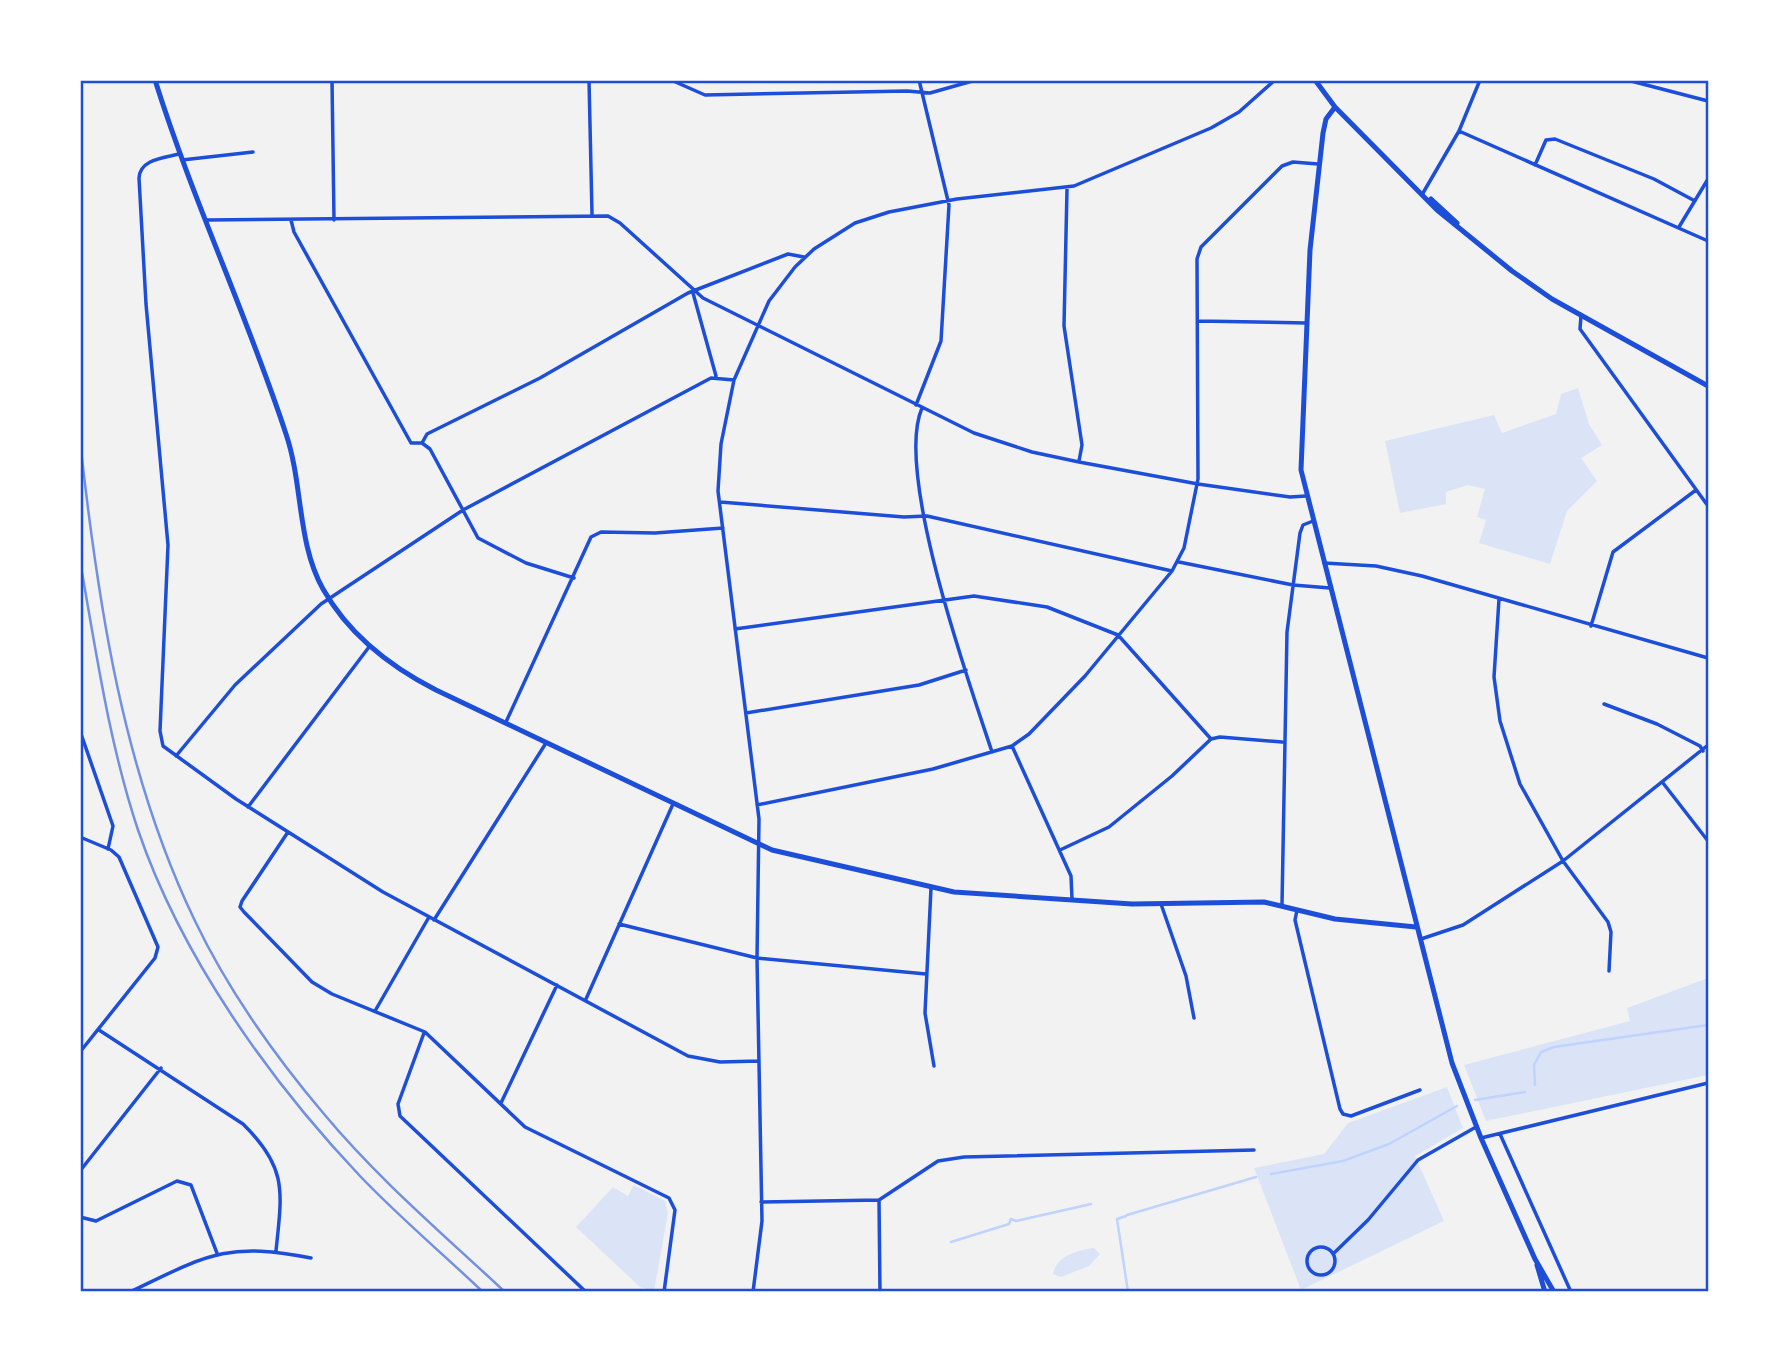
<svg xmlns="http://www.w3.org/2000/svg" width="1789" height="1372" font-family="Helvetica,sans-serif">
  <rect width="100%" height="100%" fill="#f2f2f2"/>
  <path fill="#dbe4f7" d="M1578 388 1589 424 1602 445 1581 458 1597 481 1567 511 1550 564 1479 543 1486 520 1477 517 1485 489 1468 485 1446 492V504L1400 513 1385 441 1494 415 1502 433 1556 414 1561 394Z
    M1708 978V1075L1486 1121 1464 1065 1630 1021 1627 1008Z
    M1447 1087 1463 1128 1415 1156 1444 1221 1301 1290 1254 1168 1324 1154 1348 1123Z
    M634 1185 665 1201 668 1213 654 1291 640 1287 576 1227 613 1187 628 1196Z
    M1094 1248 1100 1254 1089 1266 1061 1277 1053 1274C1056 1256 1078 1250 1094 1248Z"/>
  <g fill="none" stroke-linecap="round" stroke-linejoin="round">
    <path stroke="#bfd3fe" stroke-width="2.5" d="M1535 1085 1534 1065 1541 1052 1554 1047 1708 1025
      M1475 1100 1525 1092
      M1271 1174 1343 1161 1389 1144 1457 1106
      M1127 1215 1256 1177
      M1126 1216 1117 1219 1128 1292
      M951 1242 1009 1224 1011 1219 1016 1221 1091 1204"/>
    <path stroke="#1d4ed8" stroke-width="3.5" d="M332 80 334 220
      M589 80 592 214
      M671 80 705 95 907 91 930 93 976 80
      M997 80H1004
      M1627 80 1708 101
      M1459 131 1708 241
      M179 154C164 158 140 159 139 178L146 304 168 545 160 731 163 746 236 799 383 892 688 1056 720 1062 759 1061
      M182 160 253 152
      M1535 165 1546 140 1555 139 1654 179 1695 201
      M1067 189 1064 326 1082 445 1079 461
      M1423 193 1459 131 1480 80
      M207 220 608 216 620 223 703 298 974 433 1032 452 1079 462 1198 484 1290 497 1306 496
      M291 220 294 232 411 443H422L430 449 478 538 526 563 574 578
      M1679 227 1708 179
      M693 293 716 376
      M1581 316 1580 329 1708 506
      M1198 321 1306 323
      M916 405 941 341 949 205 919 80
      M922 408C894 472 969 682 992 752
      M422 443 427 434 540 378 688 293 788 254 804 257
      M720 502 904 517 927 516 1172 571
      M1179 562 1293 585 1330 588
      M1324 563 1376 566 1422 576 1708 658
      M1499 599 1494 677 1500 721 1520 784 1563 861 1608 922 1611 932 1609 971
      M1591 626 1613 552 1696 490
      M735 629 974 596 1047 607 1118 635 1211 739
      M1604 704 1657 724 1700 746 1703 751
      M746 713 919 685 966 670
      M506 722 591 537 601 532 655 533 723 528
      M80 731 113 826 108 849
      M1012 746 1071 876 1072 899
      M176 756 235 685 321 604 463 510 711 378 734 380
      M1663 783 1708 841
      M757 805 933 769 1012 746 1029 734 1085 676 1172 571 1184 548 1198 479 1197 259 1201 247 1282 166 1293 162 1318 164
      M248 807 369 647
      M288 832 242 901 240 907 244 912 312 982 332 994 425 1032 525 1127 669 1198 675 1210 664 1292
      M80 837 111 850 119 857 158 947 155 958 80 1052
      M1060 850 1109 827 1172 776 1211 739 1220 737 1282 742
      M931 888 925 1013 934 1066
      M1161 904 1186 976 1194 1018
      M1282 905 1287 632 1300 533 1303 525 1313 521
      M1297 910 1295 920 1340 1109 1343 1114 1351 1116 1420 1090
      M434 920 546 743
      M619 924 757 958 926 974
      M1421 939 1463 925 1563 861 1708 745
      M586 999 673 804
      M375 1011 429 917
      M99 1030 243 1124C288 1168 282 1192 276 1251
      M424 1033 398 1104 400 1116 586 1292
      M501 1103 557 985
      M1500 1134 1571 1292
      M1481 1138 1708 1083
      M80 1171 161 1068
      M879 1200 880 1292
      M761 1202 879 1200 938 1161 964 1157 1254 1150
      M80 1217 96 1221 177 1181 191 1185 217 1253
      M1307 1261a14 14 0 1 1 28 0a14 14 0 1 1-28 0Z
      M1333 1254 1368 1220 1418 1160 1476 1127
      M130 1292C205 1256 226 1241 311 1258
      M753 1292 762 1221 757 958 759 819 718 491 721 444 734 380 769 301 795 267 814 249 855 223 889 212 957 199 1074 186 1211 128 1239 112 1275 80"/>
    <path stroke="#1d4ed8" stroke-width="5" d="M155 80C193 201 247 315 286 434 303 484 297 543 323 589 349 635 389 666 436 690L772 850 954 892 1132 904 1264 902 1335 919 1416 927
      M1315 80 1335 107 1437 210 1512 271 1552 299 1708 386
      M1335 107 1326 119 1323 133 1310 250 1301 470 1452 1063 1481 1138 1535 1259 1554 1292
      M1431 199 1457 223
      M1537 1265 1545 1292"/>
    <path stroke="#7290e2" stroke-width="2.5" d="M80 441C98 604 123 772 195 921 228 990 275 1056 324 1114 378 1179 443 1234 505 1292
      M80 561C96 651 109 743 138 830 181 956 269 1080 360 1176 398 1216 442 1253 483 1292"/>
  </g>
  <rect width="1789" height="1372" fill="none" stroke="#ffffff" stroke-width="164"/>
  <rect x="82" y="82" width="1625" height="1208" fill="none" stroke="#1d4ed8" stroke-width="2.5"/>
</svg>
